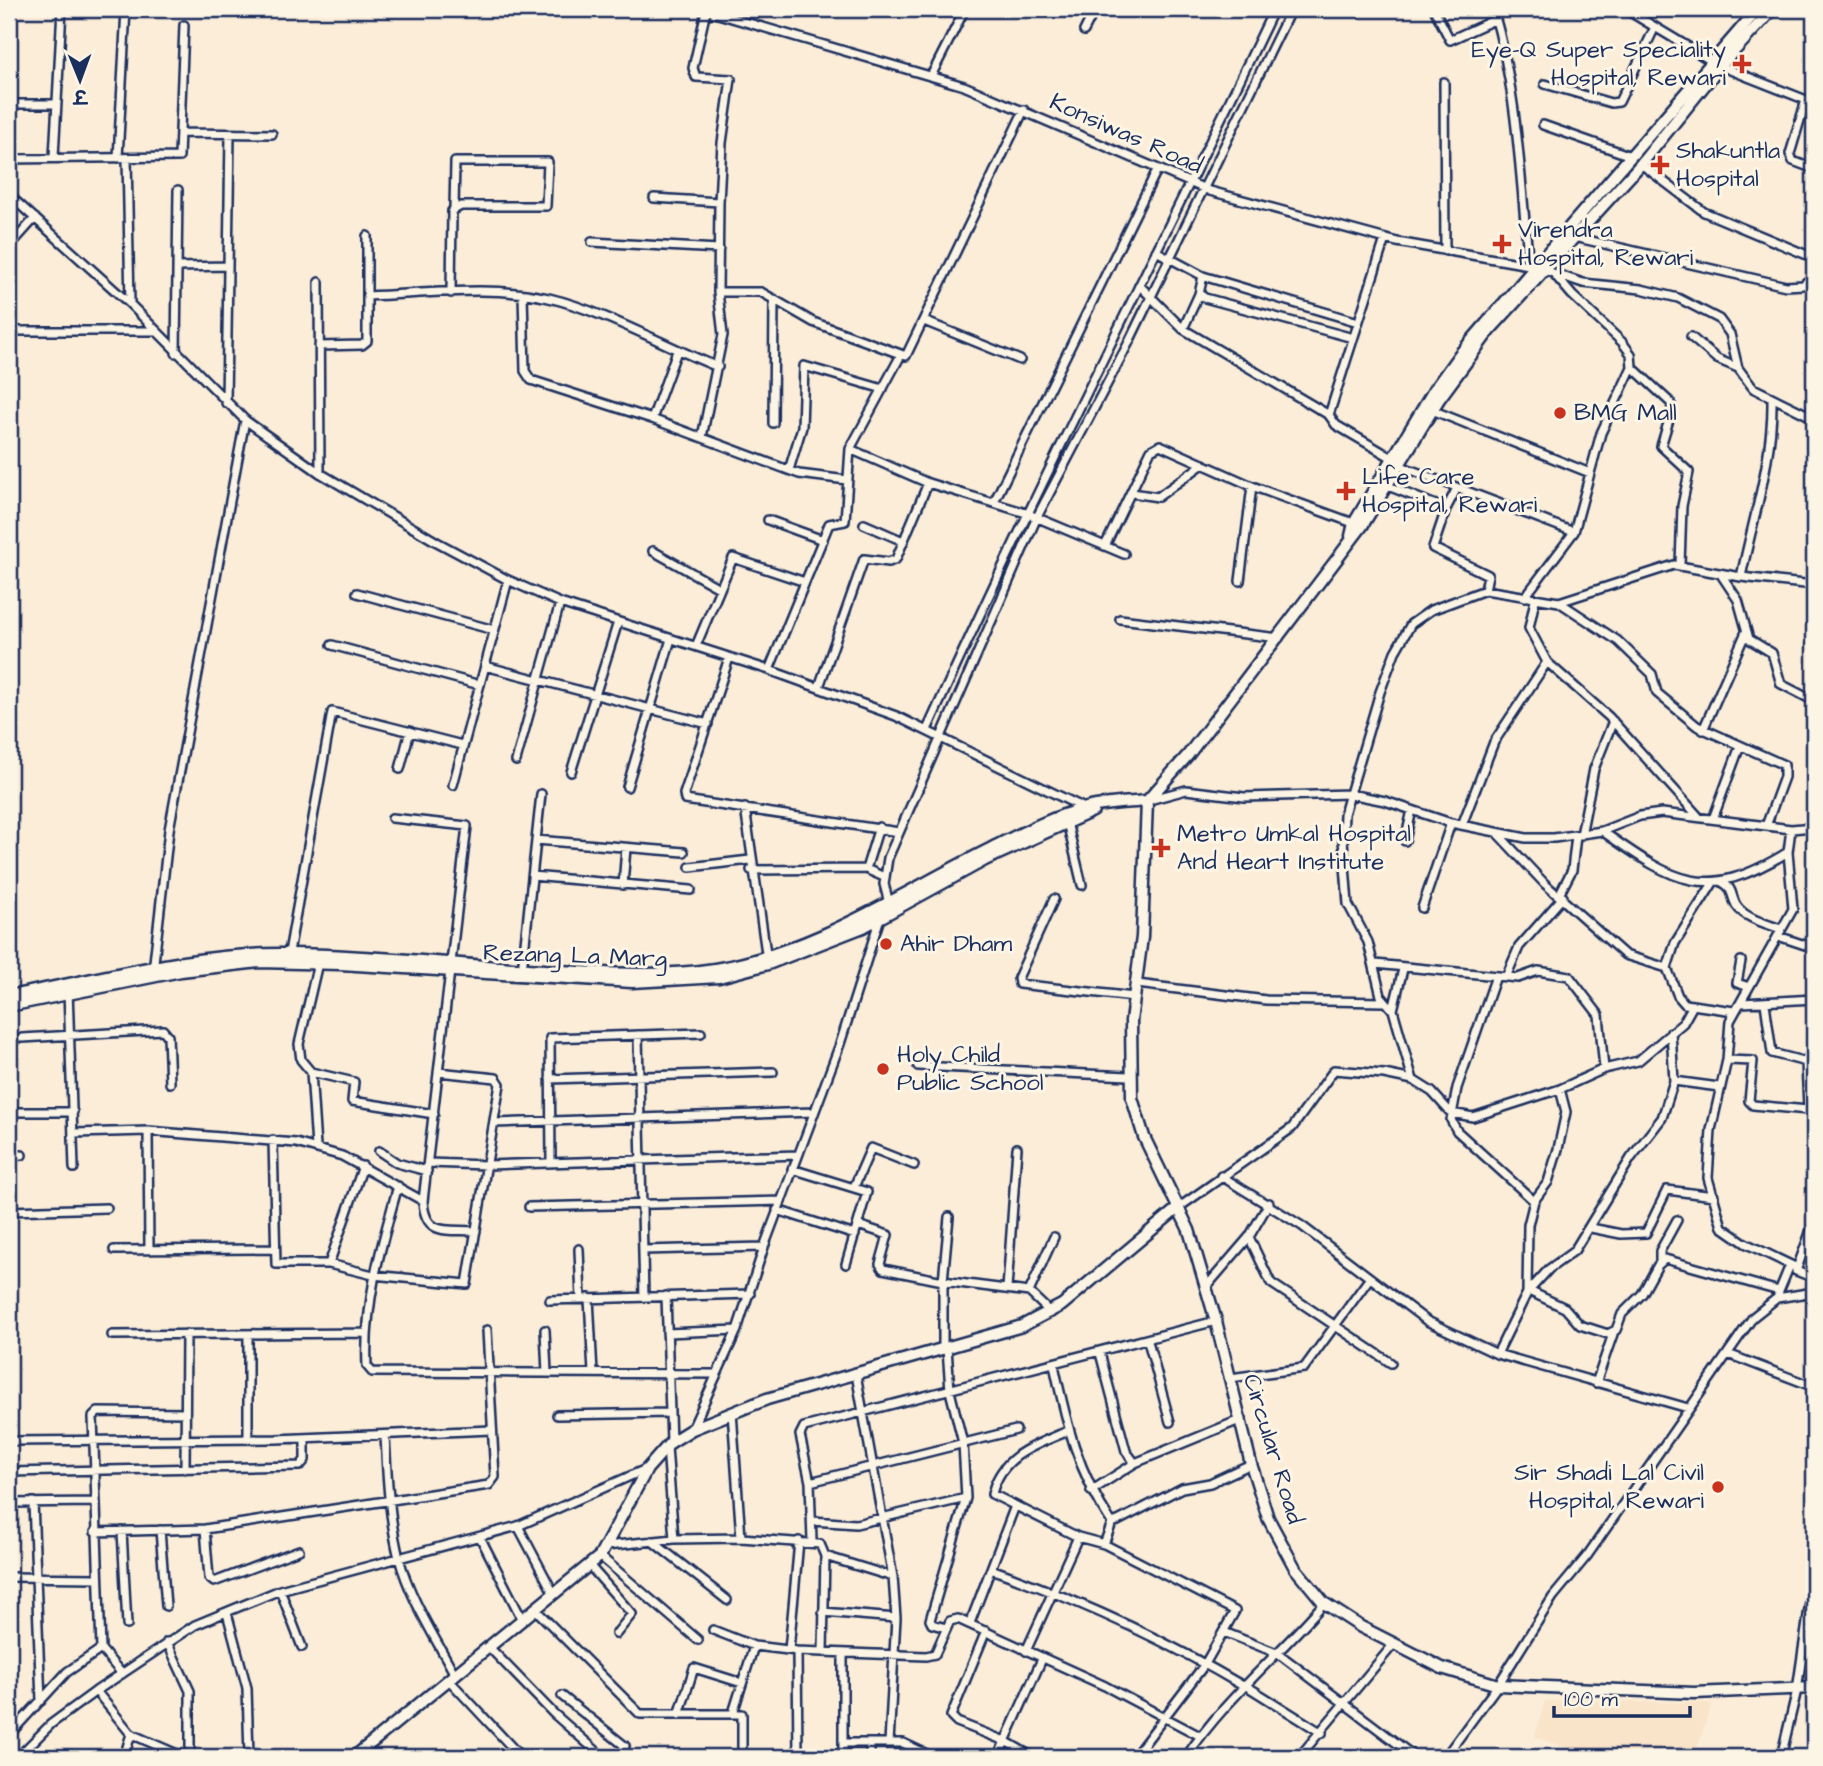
<svg xmlns="http://www.w3.org/2000/svg" width="1823" height="1766" font-family="'Architects Daughter','Playpen Sans Deva',sans-serif">
  <rect width="100%" height="100%" fill="#fbedd8"/>
  <filter id="ink" filterUnits="userSpaceOnUse"><feTurbulence type="fractalNoise" baseFrequency=".0143" numOctaves="2"/><feDisplacementMap in="SourceGraphic" scale="14" xChannelSelector="R" yChannelSelector="G"/><feConvolveMatrix kernelMatrix="1 2 1 2 8 2 1 2 1" color-interpolation-filters="sRGB"/></filter>
  <g filter="url(#ink)">
    <path fill="#f9e4c9" d="M1545 1701 1712 1703 1694 1757H1594L1535 1737Z"/>
    <g fill="none" stroke-linecap="round" stroke-linejoin="round">
      <defs>
        <path id="street" d="M701 9 964 86 1210 191 1397 242 1529 265 1583 283 1641 289 1678 298 1719 319 1730 334 1738 368 1753 388 1814 418
          M1434 9 1450 40 1496 19
          M1493 9C1518 93 1520 178 1529 265
          M1625 9 1720 66 1814 103
          M1084 31 1095 9
          M931 76 965 9
          M1444 82 1445 251
          M1545 84 1611 103 1619 102 1655 27
          M1806 100 1790 154 1793 161 1814 169
          M9 104H55
          M1543 125 1631 156
          M182 133 272 134
          M54 157 62 9
          M118 158 126 9
          M127 158 130 304
          M9 159 179 157 184 25
          M1641 164 1704 212 1814 258
          M9 195 130 304 245 420 320 473 437 542 508 580 560 603 769 670 896 716 1084 808
          M654 198 719 202
          M1574 237 1786 286 1803 285 1814 276
          M1385 239 1329 415 1336 425 1394 459
          M592 242 719 249
          M9 247 35 218
          M1156 251 1203 276 1358 322
          M177 267 228 266
          M1203 276 1199 294 1205 298 1353 338
          M319 282 320 473
          M1139 285 1183 329 1329 415
          M718 292H761L813 322 906 356 1024 110
          M451 293 452 211 461 206H546L548 162H455L454 208
          M523 294 525 371 531 380 652 419 799 474 847 480
          M368 296C426 294 492 285 549 298 604 311 665 346 718 367
          M924 321 1020 360
          M1183 329 1199 294
          M9 331H154
          M1691 337 1717 359 1738 368
          M319 346 362 345 367 341V236
          M176 353 178 190
          M1632 367 1671 403 1672 410 1661 446 1689 472 1682 506 1680 565
          M226 403 230 134
          M1432 410 1590 473
          M1808 415 1814 404
          M652 419 677 351
          M773 423 774 299
          M702 437 723 335 718 292 719 202 722 143 731 79 696 77 693 68 706 11
          M850 449 928 483 1026 513 1124 554
          M1401 466 1574 532
          M789 470 802 427 804 366 883 389
          M1388 486 1446 509 1433 548 1488 575 1485 590
          M1132 493 1158 497 1203 464
          M994 502 1157 170
          M1446 509 1457 488
          M768 520 823 540
          M864 524 903 541
          M1105 546 1151 450 1160 445 1252 486 1356 524
          M653 551 719 588
          M1720 573 1738 600 1749 639 1772 653 1781 684 1814 701
          M1741 577C1753 518 1773 460 1772 400
          M1240 581 1252 486
          M357 593 494 630
          M1525 597 1574 532 1601 433 1632 367 1631 354 1622 342 1572 295 1555 275
          M1535 600 1529 628 1547 662 1609 717 1698 816
          M1559 602 1618 641 1652 674 1657 693 1697 726 1784 765V777L1766 826
          M1120 619 1279 638
          M332 645 480 685
          M696 646 733 558 805 582
          M729 658 684 794 685 800 899 832
          M485 666 708 724
          M769 670 829 524 845 521 850 449 901 355
          M819 687 864 559 889 562 896 559 928 483
          M927 730C1037 486 1159 250 1274 9
          M1703 730 1746 632
          M516 761 560 603
          M400 769 410 731
          M571 772 618 622
          M453 785 508 580
          M627 787 671 639
          M1149 800 1186 790 1244 797 1350 794 1385 801 1451 823 1526 838H1554L1602 831 1640 816 1662 813 1791 829 1814 827
          M745 808 767 960
          M392 818 467 826 423 1201C425 1237 447 1229 476 1231
          M1713 819 1740 746
          M1067 822 1082 885
          M1462 825 1494 742 1547 662
          M1791 829 1788 852 1793 909 1730 1021 1727 1060 1711 1130 1708 1178 1722 1227 1745 1243 1797 1268
          M1602 831C1676 883 1705 903 1788 852
          M1498 834 1545 884 1625 955 1667 968 1678 996 1685 1004 1734 1011
          M1581 835 1594 769 1613 721
          M536 840 684 852
          M1405 841 1412 810
          M690 867 750 860
          M866 869 884 877
          M751 870 866 869 879 827
          M532 876 691 890
          M1722 882C1734 889 1730 894 1736 905 1745 919 1767 924 1781 929
          M623 885 626 848
          M1559 895 1572 870 1576 836
          M1054 899 1018 978 1019 984 1134 997
          M890 907 884 884 888 858 1037 517 1128 344 1291 9
          M1422 908 1451 823
          M1778 936 1814 948
          M288 958 332 712 462 745
          M1741 961 1737 983 1749 987
          M1375 964 1518 978 1538 971 1569 976 1599 1015 1604 1069
          M1667 968 1675 943 1713 883
          M153 971 169 830 245 420
          M522 971 541 794
          M1496 976 1457 1088 1451 1120 1457 1131 1534 1201
          M1506 977 1519 947 1563 897
          M1137 984 1266 1000 1385 1002
          M68 990 74 1168
          M1742 1003 1814 999
          M1765 1003 1772 1053 1806 1062
          M1393 1010 1403 969
          M638 1035 644 1297
          M22 1038 163 1030 168 1036 170 1083
          M1814 1048 1806 1062 1808 1107 1814 1113
          M1727 1060 1753 1061 1749 1101 1753 1105 1808 1110
          M918 1066 1129 1076
          M311 1072 354 1082 352 1101 434 1114
          M550 1079 773 1072
          M1413 1080 1393 1010 1381 996 1368 942 1348 904 1343 840 1344 814 1380 692 1395 652 1411 624 1431 610 1485 590 1559 602 1674 565 1741 577 1814 585
          M1674 1081 1719 1087
          M9 1112H73
          M494 1123 814 1112
          M148 1131 149 1250
          M74 1133 148 1131 296 1143 342 1156 423 1201
          M273 1140 276 1264H329L373 1275 467 1284 500 1084 496 1078 438 1072
          M316 1147 311 1072 301 1060 299 1044 318 963
          M379 1151 397 1163 427 1171
          M9 1156 22 1155
          M428 1163 487 1165 797 1155
          M551 1163 550 1038 701 1033
          M792 1169 867 1192 846 1264
          M1221 1176 1302 1226 1427 1321 1497 1354 1688 1408
          M398 1186C381 1246 364 1303 367 1366L372 1372 717 1374
          M854 1187 871 1148 914 1165
          M529 1207 781 1201
          M1178 1208 1292 1128 1334 1070 1384 1074 1413 1080 1432 1092 1451 1113 1473 1117 1560 1089 1604 1069 1638 1061 1683 1023 1692 1007
          M777 1210 855 1235
          M9 1211 107 1208
          M1814 1222 1796 1271 1814 1278
          M858 1225 888 1235 880 1264 883 1269 943 1281 1029 1292 1051 1313
          M1591 1228 1621 1234 1646 1233 1667 1190 1714 1196
          M1249 1237 1271 1283 1391 1363
          M579 1249 581 1299
          M114 1250 275 1249
          M643 1250 764 1247
          M1660 1261V1251L1677 1220
          M329 1264 363 1166
          M1206 1287 1249 1237 1269 1203
          M1007 1289 1017 1148
          M1529 1291 1565 1308 1580 1325 1608 1334 1616 1330 1622 1314 1642 1294 1658 1265 1665 1259 1779 1291
          M1029 1292 1054 1237
          M1813 1292 1814 1349
          M1527 1293 1549 1269 1574 1251 1631 1158 1662 1118 1674 1081 1671 1032
          M1778 1294 1790 1265
          M666 1296 671 1442
          M589 1298 593 1373
          M550 1300 750 1294
          M545 1330 547 1373
          M667 1333 737 1330
          M112 1335 366 1333
          M1148 1341 1170 1422
          M943 1350V1281L949 1217
          M1100 1353 1126 1451 1135 1463
          M1497 1354 1527 1293 1528 1225 1534 1201 1548 1182 1558 1149 1566 1112 1560 1089
          M1728 1354 1814 1387
          M1054 1365C1067 1425 1077 1471 1112 1523
          M856 1374 893 1577 896 1618 889 1743
          M1230 1378 1304 1368 1369 1279
          M1596 1383 1613 1334
          M732 1412 741 1538
          M557 1415 670 1413
          M692 1429 737 1330 764 1247 840 1044 880 918
          M1068 1431C1035 1445 1001 1455 992 1494L1078 1537 1104 1544 1235 1611 1205 1664 1134 1757
          M385 1435C387 1477 389 1517 399 1558 410 1599 435 1637 455 1675
          M248 1439V1334
          M9 1441 276 1439 492 1430
          M667 1447 674 1539
          M185 1469 186 1334
          M9 1472 300 1466 305 1460V1438
          M810 1482 1016 1430
          M1091 1491 1135 1463 1242 1419
          M33 1502 41 1701
          M9 1503 94 1502
          M812 1521 856 1524 966 1498
          M518 1526 554 1594
          M205 1529 209 1578 214 1582 299 1550
          M160 1530 166 1606
          M122 1531 127 1625
          M95 1532 205 1529 489 1485 495 1477 487 1330
          M480 1537 522 1619
          M652 1541 727 1600
          M812 1541 810 1482 800 1435 804 1427 1216 1321
          M1104 1544 1112 1523 1118 1521 1182 1488 1210 1483 1251 1464
          M606 1546 674 1539 741 1538 820 1544 825 1556 823 1652
          M600 1556 698 1640
          M825 1556 893 1577
          M589 1565 632 1614 616 1634
          M991 1569C1078 1600 1164 1639 1243 1686
          M9 1577 97 1578
          M280 1590 302 1647
          M535 1609 640 1714H742V1757
          M823 1612 896 1618
          M227 1613 247 1688 249 1757
          M970 1623 1015 1506
          M946 1628 932 1624 930 1620 966 1498 963 1443 950 1391 947 1348
          M713 1630 754 1646 797 1651 926 1656 935 1654 950 1621 958 1619 1105 1686 1200 1736
          M986 1631 951 1716 957 1722 1005 1741 1033 1757
          M1224 1632 1279 1654 1415 1757
          M167 1642 190 1691V1757
          M489 1647 553 1713 603 1757
          M789 1650 799 1541
          M797 1651 798 1757
          M1026 1651 1078 1537
          M843 1653V1757
          M122 1674 101 1649 93 1417 98 1412 185 1413
          M449 1680 521 1757
          M1245 1685 1322 1733
          M96 1691 131 1734 184 1757
          M562 1696 625 1746 619 1757
          M733 1713 754 1646
          M679 1715 694 1668 742 1683
          M9 1735 67 1672 101 1649
          M843 1743H903L933 1757
          M870 1743V1757
          M18 1757 51 1724 96 1691 195 1625 280 1590 518 1526 646 1469
          M124 1757 131 1734
          M998 1757 1042 1659
          M1186 1757C1224 1700 1279 1655 1324 1603
          M1299 1757 1393 1645
          M1445 1757 1498 1685 1553 1597 1587 1556 1753 1317 1777 1298 1814 1292
          M1781 1757 1797 1690 1814 1575"/>
        <path id="secondary" d="M1351 536 1354 523 1434 390 1460 354 1758 9
          M1147 801 1142 937 1131 1021 1132 1098 1144 1137 1189 1230 1216 1321 1251 1464 1268 1518 1295 1568 1324 1603 1361 1627 1442 1668 1498 1685 1694 1693 1814 1688
          M1147 801 1188 755 1362 526 1439 399 1489 331 1641 164 1720 66 1773 9
          M9 996C101 979 195 952 289 954 386 955 482 968 579 972 624 974 670 976 715 969 815 952 901 893 990 849 1020 834 1051 817 1083 809 1103 803 1126 803 1147 801
          M9 1006 181 971 259 962 340 964 632 982 719 977 768 964 863 927 985 860 1093 811
          M354 1757 600 1556 647 1469 671 1442 692 1429 767 1399 1022 1326 1062 1305 1178 1208"/>
      </defs>
      <use href="#street" stroke="#1b2f5e" stroke-width="12"/>
      <use href="#secondary" stroke="#1b2f5e" stroke-width="15"/>
      <use href="#street" stroke="#fcf5e5" stroke-width="7"/>
      <use href="#secondary" stroke="#fcf5e5" stroke-width="10"/>
    </g>
  </g>
  <g fill="#c8321e" stroke="#fcf5e5" stroke-width="2.5">
    <path d="M1738.5 53.5h7v7h7v7h-7v7h-7v-7h-7v-7h7z"/>
    <path d="M1656.5 154.5h7v7h7v7h-7v7h-7v-7h-7v-7h7z"/>
    <path d="M1498.5 233.5h7v7h7v7h-7v7h-7v-7h-7v-7h7z"/>
    <circle cx="1560" cy="413" r="7"/>
    <path d="M1342.5 480.5h7v7h7v7h-7v7h-7v-7h-7v-7h7z"/>
    <path d="M1157.5 837.5h7v7h7v7h-7v7h-7v-7h-7v-7h7z"/>
    <circle cx="886" cy="944" r="7"/>
    <circle cx="883" cy="1069" r="7"/>
    <circle cx="1718" cy="1487" r="7"/>
  </g>
  <g text-anchor="middle" dominant-baseline="central" stroke-width="6" stroke-linejoin="round" paint-order="stroke">
    <g font-size="24" fill="#1b2f5e" stroke="#fcf5e5" text-anchor="start">
      <text x="1726" y="50" text-anchor="end">Eye-Q Super Speciality<tspan x="1726" dy="28">Hospital, Rewari</tspan></text>
      <text x="1676" y="151">Shakuntla<tspan x="1676" dy="28">Hospital</tspan></text>
      <text x="1518" y="230">Virendra<tspan x="1518" dy="28">Hospital, Rewari</tspan></text>
      <text x="1574" y="413">BMG Mall</text>
      <text x="1362" y="477">Life Care<tspan x="1362" dy="28">Hospital, Rewari</tspan></text>
      <text x="1177" y="834">Metro Umkal Hospital<tspan x="1177" dy="28">And Heart Institute</tspan></text>
      <text x="900" y="944">Ahir Dham</text>
      <text x="897" y="1055">Holy Child<tspan x="897" dy="28">Public School</tspan></text>
      <text x="1704" y="1473" text-anchor="end">Sir Shadi Lal Civil<tspan x="1704" dy="28">Hospital, Rewari</tspan></text>
    </g>
    <g font-size="24" fill="#1b2f5e" stroke="#fcf5e5">
      <text transform="translate(1126 134) rotate(24)">Konsiwas Road</text>
      <text transform="translate(575 956) rotate(2)">Rezang La Marg</text>
      <text transform="translate(1273 1449) rotate(73)">Circular Road</text>
    </g>
  </g>
  <rect width="1823" height="1766" fill="none" stroke="#fcf5e5" stroke-width="35"/>
  <rect x="18" y="18" width="1788" height="1731" fill="none" stroke="#1b2f5e" stroke-width="2.5" filter="url(#ink)"/>
  <g transform="translate(80 80) rotate(179)" stroke="#fcf5e5" stroke-width="5" paint-order="stroke">
  <path d="M0-5L12 26L0 18L-12 26Z" fill="#1b2f5e"/>
  <text y="-10" font-size="19" font-weight="bold" text-anchor="middle" fill="#1b2f5e">उ</text>
  </g>
  <path d="M1554 1706v10h136v-10" fill="none" stroke="#1b2f5e" stroke-width="3.5"/>
  <text x="1564" y="1706" font-size="21" fill="#1b2f5e" stroke="#fcf5e5" stroke-width="5" paint-order="stroke">100 m</text>
</svg>
